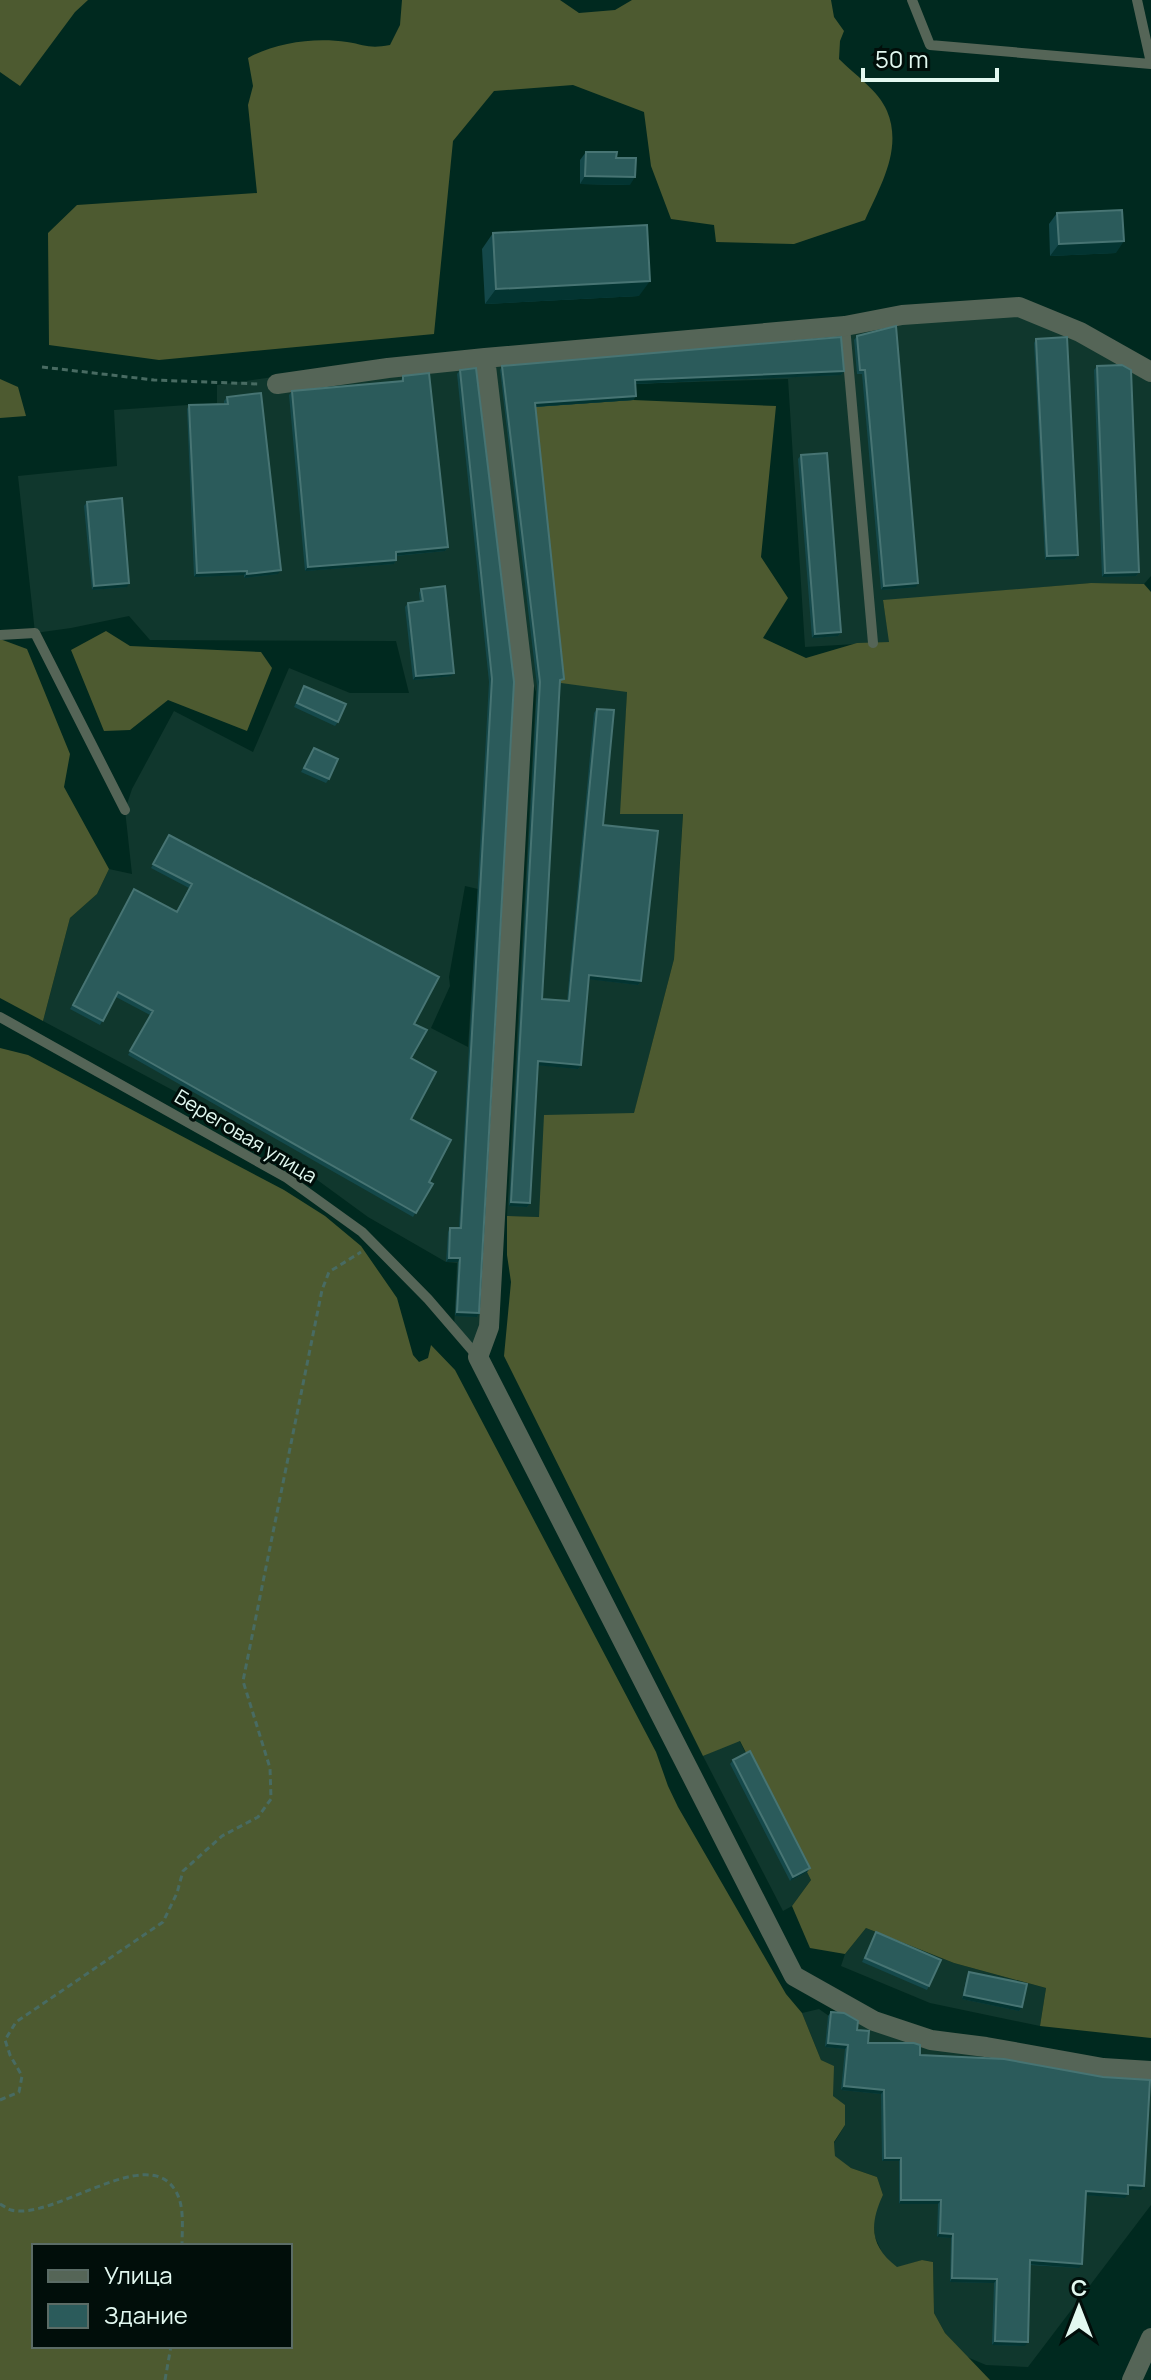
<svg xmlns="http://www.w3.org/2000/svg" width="1151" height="2380" font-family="Manrope,sans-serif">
  <rect width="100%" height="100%" fill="#00291f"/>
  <path fill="#10372d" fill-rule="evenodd" d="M1019 307 1151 372V576L1144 584 1091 583 883 601 890 642 805 647 788 379 633 384V400L532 407 627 692 621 814 683 813 674 959 634 1114 539 1217 507 1216 536 692 534 686 478 1357 454 1330 457 1263 446 1262 368 1217 253 1133 43 1021 70 918 97 894 109 869 132 874 125 810 132 789 174 711 253 752 289 668 350 693H409L396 641 150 640 129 616 71 628 35 633 18 476 117 466 114 410 217 403V385L386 361ZM465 886 478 889 468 1047 431 1028 450 986 449 977Z
    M739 1740 811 1880 792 1906 783 1911 703 1756Z
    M866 1928 954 1963 1046 1988 1040 2026 930 2003 841 1966 845 1954Z
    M819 2009 829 2016 984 2050V2061L1151 2075V2205L1028 2367 986 2365 967 2357 945 2333 934 2313 933 2262 922 2260 897 2268 884 2257 875 2237 873 2216 883 2195 877 2177 851 2168 835 2157 834 2143 845 2125 833 2096V2066L821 2060 802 2013Z"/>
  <path fill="#4d5a30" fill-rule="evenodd" d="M0 0H88L75 12 20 86 0 72Z
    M402 0H560L579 13 615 10 632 0H831L834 17 844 31 840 41 839 59C854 74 879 91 887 111 903 149 880 186 865 220L794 244 716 242 714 225 671 219 651 166 644 112 573 85 494 91 453 141 434 334 159 360 49 345 48 233 77 205 257 193 248 105 253 86 248 58C276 42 316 37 347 42 366 45 369 49 390 45L400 25Z
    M0 379 18 387 26 416 0 418Z
    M633 400 776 406 761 557 788 598 763 638 806 658 857 643 889 642 883 600 1091 583 1144 584 1151 592V2038L1040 2026 1046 1988 954 1963 866 1928 845 1954 810 1948 792 1906 811 1880 740 1741 703 1756 504 1356 511 1282 507 1255V1216L539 1217 544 1115 634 1113 674 959 683 814H620L627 692 561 683 532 407Z
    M106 631 130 646 261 652 272 668 247 731 168 700 130 730 104 731 71 650Z
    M0 639 27 649 70 754 64 787 109 869 97 894 70 918 43 1021 0 998Z
    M0 1048 28 1055 284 1190 325 1216 361 1246 397 1298 413 1355 419 1362 428 1358 431 1345 455 1370 656 1752 668 1786 678 1807 786 1994 802 2013 821 2060 834 2066 833 2096 845 2105V2125L834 2142 835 2156 851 2168 877 2177 883 2195C869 2225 870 2246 897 2267L922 2260 933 2262 934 2313 945 2333 990 2380H0ZM34 2246H290V2346H34Z"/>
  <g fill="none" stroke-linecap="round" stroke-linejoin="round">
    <path stroke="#486b62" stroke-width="3" stroke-dasharray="6 4" stroke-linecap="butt" d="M42 367 154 380 258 384
      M0 2100 19 2092 22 2076 10 2055 5 2040 16 2022 163 1922 177 1893 183 1871 222 1836 258 1817 271 1799 270 1768 243 1681 322 1290 329 1272 361 1252
      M0 2204C4 2206 7 2209 11 2210 54 2221 146 2143 175 2190 185 2205 182 2229 182 2246
      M165 2380 171 2346"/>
    <path stroke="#556557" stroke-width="10" d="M912 0 930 45 1151 64
      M1137 0 1151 63
      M845 326 873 643
      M0 635 35 633 125 810
      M0 1017 287 1178 362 1232 428 1299 478 1357"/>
    <path stroke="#556557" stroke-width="20" d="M485 358 845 326 902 315 1019 307 1080 332 1151 372
      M277 384 388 368 485 358 524 686 489 1327 478 1357 794 1976 874 2021 931 2040 986 2047 1103 2068 1151 2071"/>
    <path stroke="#556557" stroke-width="20" d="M1132 2380 1151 2338"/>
  </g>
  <path fill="#14484a" d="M586 152 616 158 630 185 580 184V160Z
    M1057 213 1116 253 1050 256 1049 224Z
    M493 233 639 296 485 304 482 249Z
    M857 336 916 587 881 590 862 374H857L854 340Z
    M1036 339 1078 555 1075 559 1045 560 1034 343Z
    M502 366 844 371 841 375 635 384 636 396 633 400 535 407 561 683 560 684 542 999 567 1001 594 713 597 709 603 825 641 981 638 985 589 979 581 1065 578 1069 538 1065 530 1203 527 1207 509 1206 537 686 500 370Z
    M1097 366 1139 572 1136 576 1102 577 1094 370Z
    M460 370 514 682 479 1313 477 1317 455 1316 458 1262H446L448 1232 450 1228H459L489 682 457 374Z
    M403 376 448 547 445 551 396 556V560L394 564 305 571 289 395 292 391 400 382Z
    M227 397 278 574 244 578V575L194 577 187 409 189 405 224 404V401Z
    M801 455 841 632 838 636 812 638 798 459Z
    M87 502 127 587 92 590 84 506Z
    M421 589 451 676 413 680 405 607 408 603 420 602 419 593Z
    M304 686 338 722 335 726 294 707Z
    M314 748 329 779 326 783 301 772Z
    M169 835 414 1024 411 1058V1119L429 1182 433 1184 413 1217 128 1055 150 1015 116 997 100 1025 70 1009 132 893 176 912 189 888 151 868Z
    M733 1760 810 1868 807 1872 790 1881 730 1764Z
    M876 1932 929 1986 927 1990 862 1962Z
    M969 1972 1022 2007 1019 2011 962 1999 967 1976Z
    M831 2012 857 2030 868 2043 920 2055 1141 2190 1128 2189 1125 2198 1086 2195 1079 2268 1030 2265 1025 2346 992 2345 994 2283 950 2282 951 2238 937 2237 938 2204H899V2161H882L881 2094 841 2090 845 2049 825 2047 828 2016Z"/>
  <path fill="#033431" d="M585 176 635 177 630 185 580 184Z
    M1124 241 1116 253 1050 256 1059 244Z
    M650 281 639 296 485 304 496 289Z
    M844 371 841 375 632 384 635 380Z
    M636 396 633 400 532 407 535 403Z
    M448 547 445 551 393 556 396 552Z
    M1078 555 1075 559 1045 560 1047 556Z
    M396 560 394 564 305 571 308 567Z
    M281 570 278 574 244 578 247 574Z
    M247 571 244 575 194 577 197 573Z
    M1139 572 1136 576 1102 577 1105 573Z
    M129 583 127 587 92 590 94 586Z
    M918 583 916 587 881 590 884 586Z
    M841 632 838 636 812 638 815 634Z
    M454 673 451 676 413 680 416 676Z
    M589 975 641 981 638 985 587 979Z
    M538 1061 581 1065 578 1069 535 1065Z
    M511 1202 530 1203 527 1207 509 1206Z
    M449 1258H460L458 1262H446Z
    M457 1312 479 1313 477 1317 455 1316Z
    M810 1868 807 1872 790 1881 793 1877Z
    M964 1995 1022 2007 1019 2011 962 1999Z
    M828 2043 848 2045 845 2049 825 2047Z
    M844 2086 884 2090 881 2094 841 2090Z
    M885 2158H901L899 2161H882Z
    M1128 2185 1144 2186 1141 2190 1126 2189Z
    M1086 2191 1128 2194 1125 2198 1084 2195Z
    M901 2200H941L938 2204H899Z
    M940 2233 953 2234 951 2238 937 2237Z
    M1030 2260 1082 2264 1079 2268 1027 2264Z
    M952 2278 997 2279 994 2283 950 2282Z
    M995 2341 1028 2342 1025 2346 992 2345Z"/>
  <path fill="#2b5b5b" stroke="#477473" stroke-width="2" d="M586 152H617L616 158H636L635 177 585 176Z
    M1122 210 1124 241 1059 244 1057 213Z
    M647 225 650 281 496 289 493 233Z
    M896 326 918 583 884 586 865 370H860L857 336Z
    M841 337 844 371 635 380 636 396 535 403 564 679 560 680 542 999 569 1001 597 709 614 710 603 825 658 831 641 981 589 975 581 1065 538 1061 530 1203 511 1202 540 682 502 366Z
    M1067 337 1078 555 1047 556 1036 339Z
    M1122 365 1131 370 1139 572 1105 573 1097 366Z
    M476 368 514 682 479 1313 457 1312 460 1258H449L450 1228H461L492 679 460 370Z
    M429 373 448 547 396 552V560L308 567 292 391 403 381V376Z
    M261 393 281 570 247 574V571L197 573 189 405 228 404 227 397Z
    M827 453 841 632 815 634 801 455Z
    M122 498 129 583 94 586 87 502Z
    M445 586 454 673 416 676 408 603 423 601 421 589Z
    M304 686 346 704 338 722 297 703Z
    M314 748 338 759 329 779 304 768Z
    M169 835 439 977 414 1024 427 1030 411 1058 436 1072 411 1119 451 1140 429 1182 433 1184 416 1213 130 1051 153 1011 118 992 103 1021 73 1005 134 889 177 912 192 884 153 864Z
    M750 1751 810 1868 793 1877 733 1760Z
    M876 1932 941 1960 929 1986 865 1958Z
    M969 1972 1027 1984 1022 2007 964 1995Z
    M831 2012 844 2013 858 2021 857 2030 869 2031 868 2043H914L920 2045V2055L1004 2059 1103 2077 1150 2080 1144 2186 1128 2185V2194L1086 2191 1082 2264 1030 2260 1028 2342 995 2341 997 2279 952 2278 953 2234 940 2233 941 2200H901V2158H885L884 2090 844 2086 848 2045 828 2043Z"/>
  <g text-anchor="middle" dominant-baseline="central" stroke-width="6" stroke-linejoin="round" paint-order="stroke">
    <g font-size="20" fill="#e2f8f0" stroke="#010e0a">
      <text transform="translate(246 1136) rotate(31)">Береговая улица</text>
    </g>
  </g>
  <rect x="32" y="2244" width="260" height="104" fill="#010e0a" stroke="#5b6c66" stroke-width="2"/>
  <rect x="48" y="2270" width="40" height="12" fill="#556557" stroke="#5b6c66" stroke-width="2"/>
  <text x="104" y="2284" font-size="24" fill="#e2f8f0">Улица</text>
  <rect x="48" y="2304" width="40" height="24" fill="#2b5b5b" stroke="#5b6c66" stroke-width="2"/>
  <text x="104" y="2324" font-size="24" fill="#e2f8f0">Здание</text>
  <g transform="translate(1079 2308)" stroke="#010e0a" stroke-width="6" paint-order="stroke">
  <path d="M0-6L14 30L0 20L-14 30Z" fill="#e2f8f0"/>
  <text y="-12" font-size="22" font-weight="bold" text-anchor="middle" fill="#e2f8f0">С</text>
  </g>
  <path d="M863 68v12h134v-12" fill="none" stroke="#e2f8f0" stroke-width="4"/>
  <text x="875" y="68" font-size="24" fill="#e2f8f0" stroke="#010e0a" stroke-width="6" paint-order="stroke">50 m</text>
</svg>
